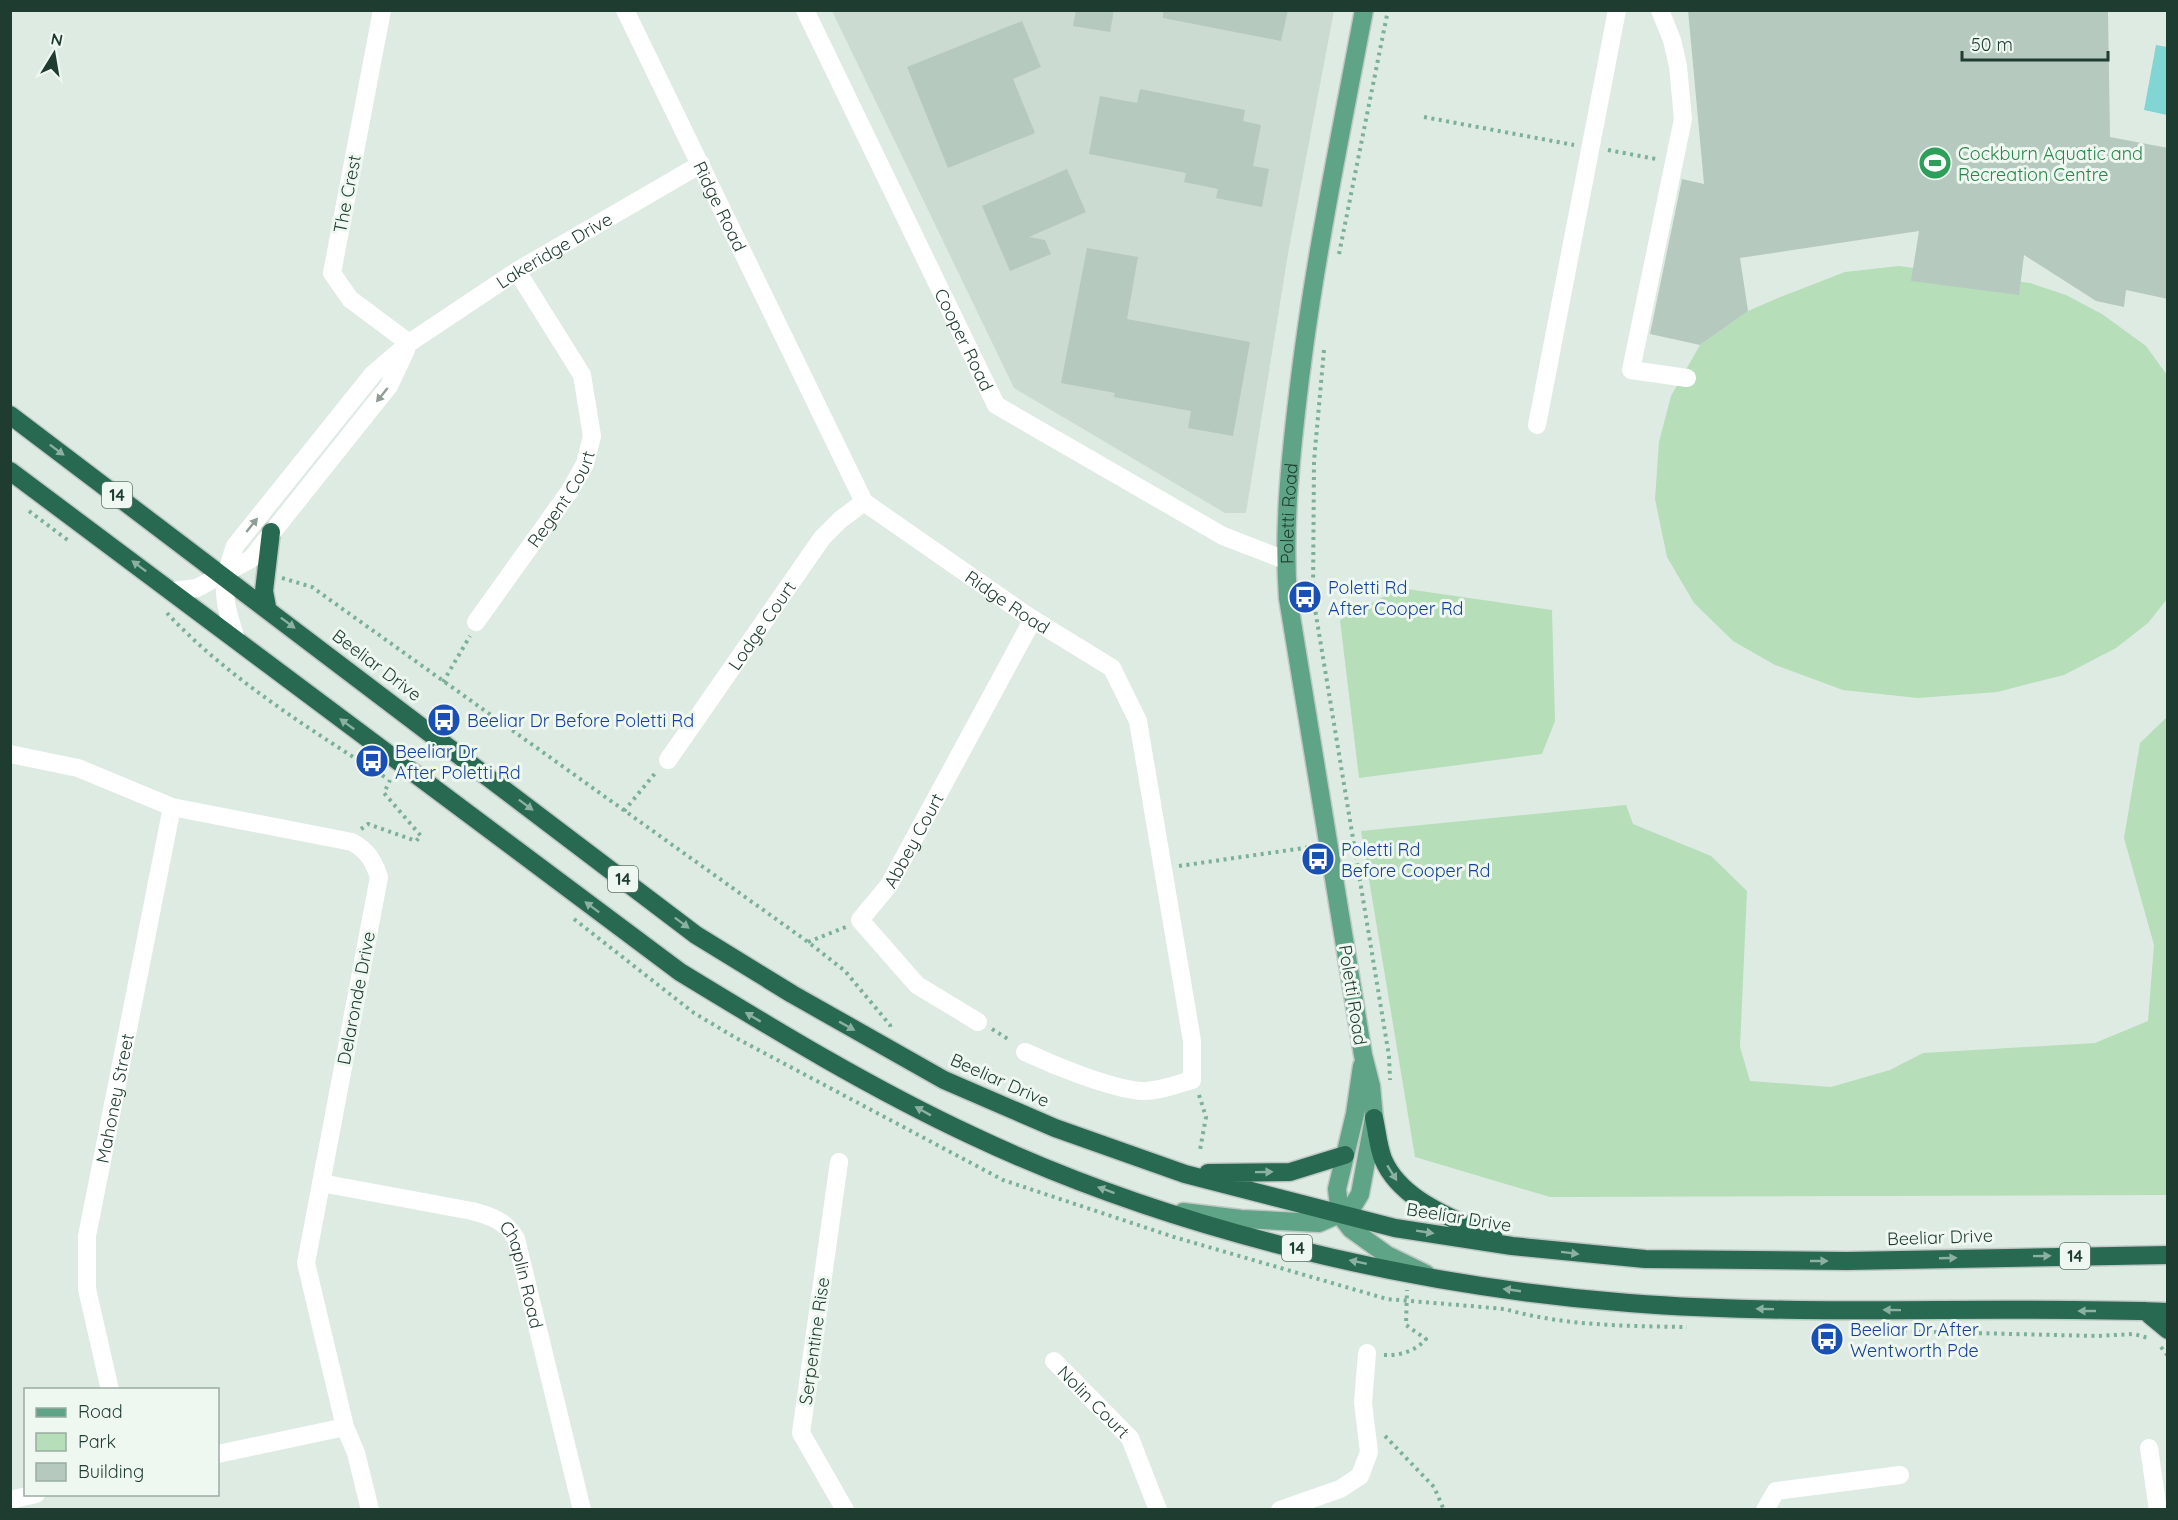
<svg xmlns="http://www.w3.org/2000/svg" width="2178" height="1520" font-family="Quicksand,sans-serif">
  <rect width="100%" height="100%" fill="#deebe3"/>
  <path fill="#ccdbd2" d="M832 11H1334L1289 248 1246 513H1225L1014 388Z"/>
  <path fill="#b5deb9" d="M1899 266 2030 283 2066 295 2102 314 2146 346 2167 375V599L2148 623 2116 648 2064 675 1997 692 1918 698 1843 690 1775 665 1733 641 1694 603 1667 557 1655 499 1659 442 1671 396 1700 345 1748 311 1778 298 1845 272Z
    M1400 588 1552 610 1555 721 1542 754 1359 778 1340 620Z
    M2167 717V1195L1550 1197 1415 1157 1361 831 1626 805 1633 824 1711 856 1747 891 1740 1047 1750 1081 1831 1087 1890 1070 1923 1053 2095 1043 2148 1021 2154 945 2124 838 2140 743Z"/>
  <path fill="#81d5d3" d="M2156 45 2167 47V115L2144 110Z"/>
  <path fill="#b6c9be" d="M1076 10H1114L1110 32 1073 26Z
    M1163 10H1288L1281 41 1163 18Z
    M1688 10H2108L2110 137 2168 148V299L2126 290 2124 307 2096 301 2024 255 2019 295 1911 281 1919 231 1740 258 1748 311 1700 345 1650 334 1682 179 1704 184Z
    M1022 21 1041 67 1013 79 1035 133 948 168 907 67Z
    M1140 89 1245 110 1243 121 1261 125 1253 166 1269 169 1262 207 1216 198 1218 189 1184 182 1186 173 1089 154 1100 96 1137 103Z
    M1067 169 1086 212 1029 237 1045 240 1051 254 1010 271 982 206Z
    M1087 248 1138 257 1127 319 1250 342 1233 436 1188 428 1191 411 1114 397 1115 393 1061 383Z"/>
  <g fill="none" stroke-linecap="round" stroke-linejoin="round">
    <defs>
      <g id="major">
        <path d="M1362 1066 1355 1114 1337 1189 1340 1215 1351 1229 1387 1255 1426 1274"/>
        <path id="s10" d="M1183 1212 1241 1219 1319 1223 1351 1209 1360 1194 1374 1118 1371 1086 1363 1055 1288 598C1283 531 1290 462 1298 395 1313 266 1340 138 1364 10"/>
      </g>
      <path id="highway" d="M10 415 696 935 792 994 944 1080 1055 1128 1185 1174 1395 1228 1512 1246 1645 1259 1847 1261 2168 1255
        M10 471 680 972C775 1030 872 1089 973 1136 1172 1230 1410 1286 1629 1303 1808 1317 1988 1305 2168 1312
        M267 607 264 591 271 532
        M1374 1118C1377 1131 1378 1146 1383 1159 1401 1202 1456 1219 1494 1238
        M1208 1173 1290 1172 1345 1155
        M2145 1311 2168 1330"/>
    </defs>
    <use href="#major" stroke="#c0c8c5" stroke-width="21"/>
    <use href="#highway" stroke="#c0c8c5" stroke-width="21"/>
    <path stroke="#7cb197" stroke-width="4" stroke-dasharray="3 4.5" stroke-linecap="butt" d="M1424 117 1574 145
      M1608 150 1656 159
      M1339 254 1388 10
      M1324 350 1314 461 1313 597 1389 1056 1390 1080
      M29 511 69 541
      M282 578 312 587 808 942 845 971 890 1025 891 1030
      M167 613C225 676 315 733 388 779
      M443 682 470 636
      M624 811 657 771
      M361 829 368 824 416 841 421 836 384 793 390 780
      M1179 866 1311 847
      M574 919 694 1013 736 1038 1003 1180 1174 1237 1387 1299 1505 1309C1563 1326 1627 1326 1687 1327
      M808 942 846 927
      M992 1029 1011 1041
      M1199 1095 1206 1117 1200 1150
      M1889 1331 2097 1336 2134 1334 2148 1338
      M2161 1347 2168 1356
      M1384 1355C1400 1356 1416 1351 1426 1339L1406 1325 1407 1290
      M1385 1436 1434 1487 1444 1510"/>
    <g stroke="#fff" stroke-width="18">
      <path d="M382 10 332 273 350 299 409 343"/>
      <path id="s1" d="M625 10 864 502 1029 617 1112 668 1138 721 1192 1041V1080C1177 1084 1157 1092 1141 1091 1109 1088 1055 1066 1025 1052"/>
      <path id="s2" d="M805 10 996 405 1223 536 1285 560"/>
      <path d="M1660 10 1672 40 1678 66 1683 119 1631 370 1687 378"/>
      <path d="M1537 425 1617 10"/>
      <path d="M172 591 197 588 251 559 389 386 406 350"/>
      <path id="s3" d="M476 622 569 492 585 464 592 436 582 375 517 271"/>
      <path id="s4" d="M236 639C223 598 220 587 235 546L373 374 409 343 517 271 701 164"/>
      <path d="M10 754 78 768 172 807 352 842C368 851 373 860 379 877L306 1263 345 1427 356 1453 370 1510"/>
      <path id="s5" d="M668 760 822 538 840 520 864 502"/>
      <path id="s6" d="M978 1022 917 985 860 920 889 885 1033 619"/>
      <path d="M839 1162 801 1433 845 1510"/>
      <path id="s7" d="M321 1183 472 1211C491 1216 506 1221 516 1239L582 1510"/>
      <path id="s8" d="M1054 1361 1130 1438 1158 1510"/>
      <path id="s9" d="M110 1390 87 1289V1236L172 807"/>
      <path d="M2149 1448 2158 1510"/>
      <path d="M218 1454 345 1427"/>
      <path d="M10 1500 36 1494"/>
      <path d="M1280 1510 1340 1489 1360 1476 1369 1452 1363 1403 1367 1353"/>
      <path d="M1765 1510 1776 1491 1900 1475"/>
    </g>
    <use href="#major" stroke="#5fa486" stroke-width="18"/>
    <use href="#highway" stroke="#286a51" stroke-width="18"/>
  </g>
  <defs><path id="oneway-solid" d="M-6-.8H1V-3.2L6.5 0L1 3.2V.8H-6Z" transform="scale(1.5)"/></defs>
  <g fill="#8e9e97">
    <use href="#oneway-solid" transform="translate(382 395) rotate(129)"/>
    <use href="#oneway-solid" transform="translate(252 525) rotate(-51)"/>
  </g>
  <g fill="#8cb0a1">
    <use href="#oneway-solid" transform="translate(57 450) rotate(37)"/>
    <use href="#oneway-solid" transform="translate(139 566) rotate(-143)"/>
    <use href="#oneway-solid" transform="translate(288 623) rotate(37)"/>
    <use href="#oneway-solid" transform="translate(347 724) rotate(-144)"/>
    <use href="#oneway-solid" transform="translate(526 805) rotate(37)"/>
    <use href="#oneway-solid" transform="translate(592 907) rotate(-143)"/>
    <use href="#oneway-solid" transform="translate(682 923) rotate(37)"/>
    <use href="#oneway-solid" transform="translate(753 1017) rotate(-149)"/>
    <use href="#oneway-solid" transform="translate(847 1026) rotate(29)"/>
    <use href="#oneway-solid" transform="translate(923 1111) rotate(-151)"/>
    <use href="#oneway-solid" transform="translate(1264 1172) rotate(-1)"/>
    <use href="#oneway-solid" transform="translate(1392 1173) rotate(58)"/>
    <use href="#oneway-solid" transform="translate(1106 1190) rotate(-160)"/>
    <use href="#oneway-solid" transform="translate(1425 1232) rotate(9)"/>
    <use href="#oneway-solid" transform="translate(1570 1253) rotate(7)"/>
    <use href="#oneway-solid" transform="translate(2042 1256) rotate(-1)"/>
    <use href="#oneway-solid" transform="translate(1948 1258) rotate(-2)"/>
    <use href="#oneway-solid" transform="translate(1819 1261)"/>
    <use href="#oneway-solid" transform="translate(1358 1262) rotate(-168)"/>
    <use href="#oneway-solid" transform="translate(1512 1290) rotate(-172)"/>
    <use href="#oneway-solid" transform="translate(1765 1309) rotate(-179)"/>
    <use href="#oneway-solid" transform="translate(1892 1310) rotate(-179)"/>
    <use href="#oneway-solid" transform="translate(2087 1311) rotate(180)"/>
  </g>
  <defs>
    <symbol id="stadium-disc" viewBox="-11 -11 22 22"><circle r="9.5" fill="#2e9e5b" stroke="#eff7f1"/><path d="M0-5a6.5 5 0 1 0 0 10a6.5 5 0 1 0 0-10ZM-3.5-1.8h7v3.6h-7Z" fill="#fff"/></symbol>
    <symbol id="bus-disc" viewBox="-11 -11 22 22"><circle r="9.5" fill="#1a4fb4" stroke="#eff7f1"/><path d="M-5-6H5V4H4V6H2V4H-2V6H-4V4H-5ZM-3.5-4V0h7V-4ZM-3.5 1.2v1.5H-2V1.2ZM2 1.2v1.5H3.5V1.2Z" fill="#fff"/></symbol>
  </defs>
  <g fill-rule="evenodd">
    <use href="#stadium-disc" x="1916" y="144" width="38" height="38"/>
    <use href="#bus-disc" x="1286" y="578" width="38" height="38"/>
    <use href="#bus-disc" x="425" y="701" width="38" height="38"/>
    <use href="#bus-disc" x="353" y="742" width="38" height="38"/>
    <use href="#bus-disc" x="1299" y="840" width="38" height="38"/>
    <use href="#bus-disc" x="1808" y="1320" width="38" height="38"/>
  </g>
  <g text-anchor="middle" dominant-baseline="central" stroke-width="6" stroke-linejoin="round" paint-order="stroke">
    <g fill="#eff7f1" stroke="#5d7469" stroke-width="1.5">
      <rect x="102" y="482" width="30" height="26" rx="4.5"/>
      <rect x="608" y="866" width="30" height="26" rx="4.5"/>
      <rect x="1282" y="1235" width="30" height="26" rx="4.5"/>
      <rect x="2060" y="1243" width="30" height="26" rx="4.5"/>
    </g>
    <g font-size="16" font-weight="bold" fill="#1e3c2f">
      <text x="117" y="495">14</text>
      <text x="623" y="879">14</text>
      <text x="1297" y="1248">14</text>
      <text x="2075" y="1256">14</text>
    </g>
    <g font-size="18" fill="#27864d" stroke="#eff7f1" text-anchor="start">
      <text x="1958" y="153">Cockburn Aquatic and<tspan x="1958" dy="21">Recreation Centre</tspan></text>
    </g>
    <g font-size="18" fill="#1e3c2f" stroke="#eff7f1">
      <text transform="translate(347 194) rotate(-79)">The Crest</text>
      <text stroke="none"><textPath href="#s1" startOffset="218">Ridge Road</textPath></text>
      <text stroke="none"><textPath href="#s4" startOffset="536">Lakeridge Drive</textPath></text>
      <text stroke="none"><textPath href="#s2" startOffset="366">Cooper Road</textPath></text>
      <text stroke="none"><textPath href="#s3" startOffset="150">Regent Court</textPath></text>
      <text stroke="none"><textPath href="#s10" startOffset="878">Poletti Road</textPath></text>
      <text stroke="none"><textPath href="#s1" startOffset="722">Ridge Road</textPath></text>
      <text stroke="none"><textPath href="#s5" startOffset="164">Lodge Court</textPath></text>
      <text transform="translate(377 665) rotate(37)">Beeliar Drive</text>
      <text stroke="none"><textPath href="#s6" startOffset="254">Abbey Court</textPath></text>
      <text transform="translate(1353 995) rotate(81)">Poletti Road</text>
      <text transform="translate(356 998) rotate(-79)">Delaronde Drive</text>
      <text transform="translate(1000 1080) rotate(24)">Beeliar Drive</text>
      <text stroke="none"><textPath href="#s9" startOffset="297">Mahoney Street</textPath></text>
      <text transform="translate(1459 1217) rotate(9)">Beeliar Drive</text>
      <text transform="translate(1940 1237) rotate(-2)">Beeliar Drive</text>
      <text stroke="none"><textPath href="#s7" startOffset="243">Chaplin Road</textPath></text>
      <text transform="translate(814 1341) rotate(-82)">Serpentine Rise</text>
      <text stroke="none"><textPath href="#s8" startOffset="57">Nolin Court</textPath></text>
    </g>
    <g font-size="18" fill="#164399" stroke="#eff7f1" text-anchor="start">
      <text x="1328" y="587">Poletti Rd<tspan x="1328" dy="21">After Cooper Rd</tspan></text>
      <text x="467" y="720">Beeliar Dr Before Poletti Rd</text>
      <text x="395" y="751">Beeliar Dr<tspan x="395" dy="21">After Poletti Rd</tspan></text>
      <text x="1341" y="849">Poletti Rd<tspan x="1341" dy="21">Before Cooper Rd</tspan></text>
      <text x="1850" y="1329">Beeliar Dr After<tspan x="1850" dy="21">Wentworth Pde</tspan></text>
    </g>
  </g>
  <rect width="2178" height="1520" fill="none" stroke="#1e3c2f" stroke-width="24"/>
  <rect x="24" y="1388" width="195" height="108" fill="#eff7f1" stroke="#9baca3" stroke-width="1.5"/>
  <rect x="36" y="1408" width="30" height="9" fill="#5fa486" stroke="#9baca3" stroke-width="1.5"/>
  <text x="78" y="1418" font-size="18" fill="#1e3c2f">Road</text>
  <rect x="36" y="1433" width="30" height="18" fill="#b5deb9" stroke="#9baca3" stroke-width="1.5"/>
  <text x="78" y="1448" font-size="18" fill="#1e3c2f">Park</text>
  <rect x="36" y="1463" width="30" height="18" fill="#b6c9be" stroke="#9baca3" stroke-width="1.5"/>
  <text x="78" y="1478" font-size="18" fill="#1e3c2f">Building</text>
  <g transform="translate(54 54) rotate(11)" stroke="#eff7f1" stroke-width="4.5" paint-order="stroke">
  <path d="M0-4.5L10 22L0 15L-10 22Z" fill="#1e3c2f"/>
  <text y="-9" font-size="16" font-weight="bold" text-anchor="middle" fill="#1e3c2f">N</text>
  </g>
  <path d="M1962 51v9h146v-9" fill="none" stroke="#1e3c2f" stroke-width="3"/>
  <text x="1971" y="51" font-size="18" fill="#1e3c2f" stroke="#eff7f1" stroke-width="4.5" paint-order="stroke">50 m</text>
</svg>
